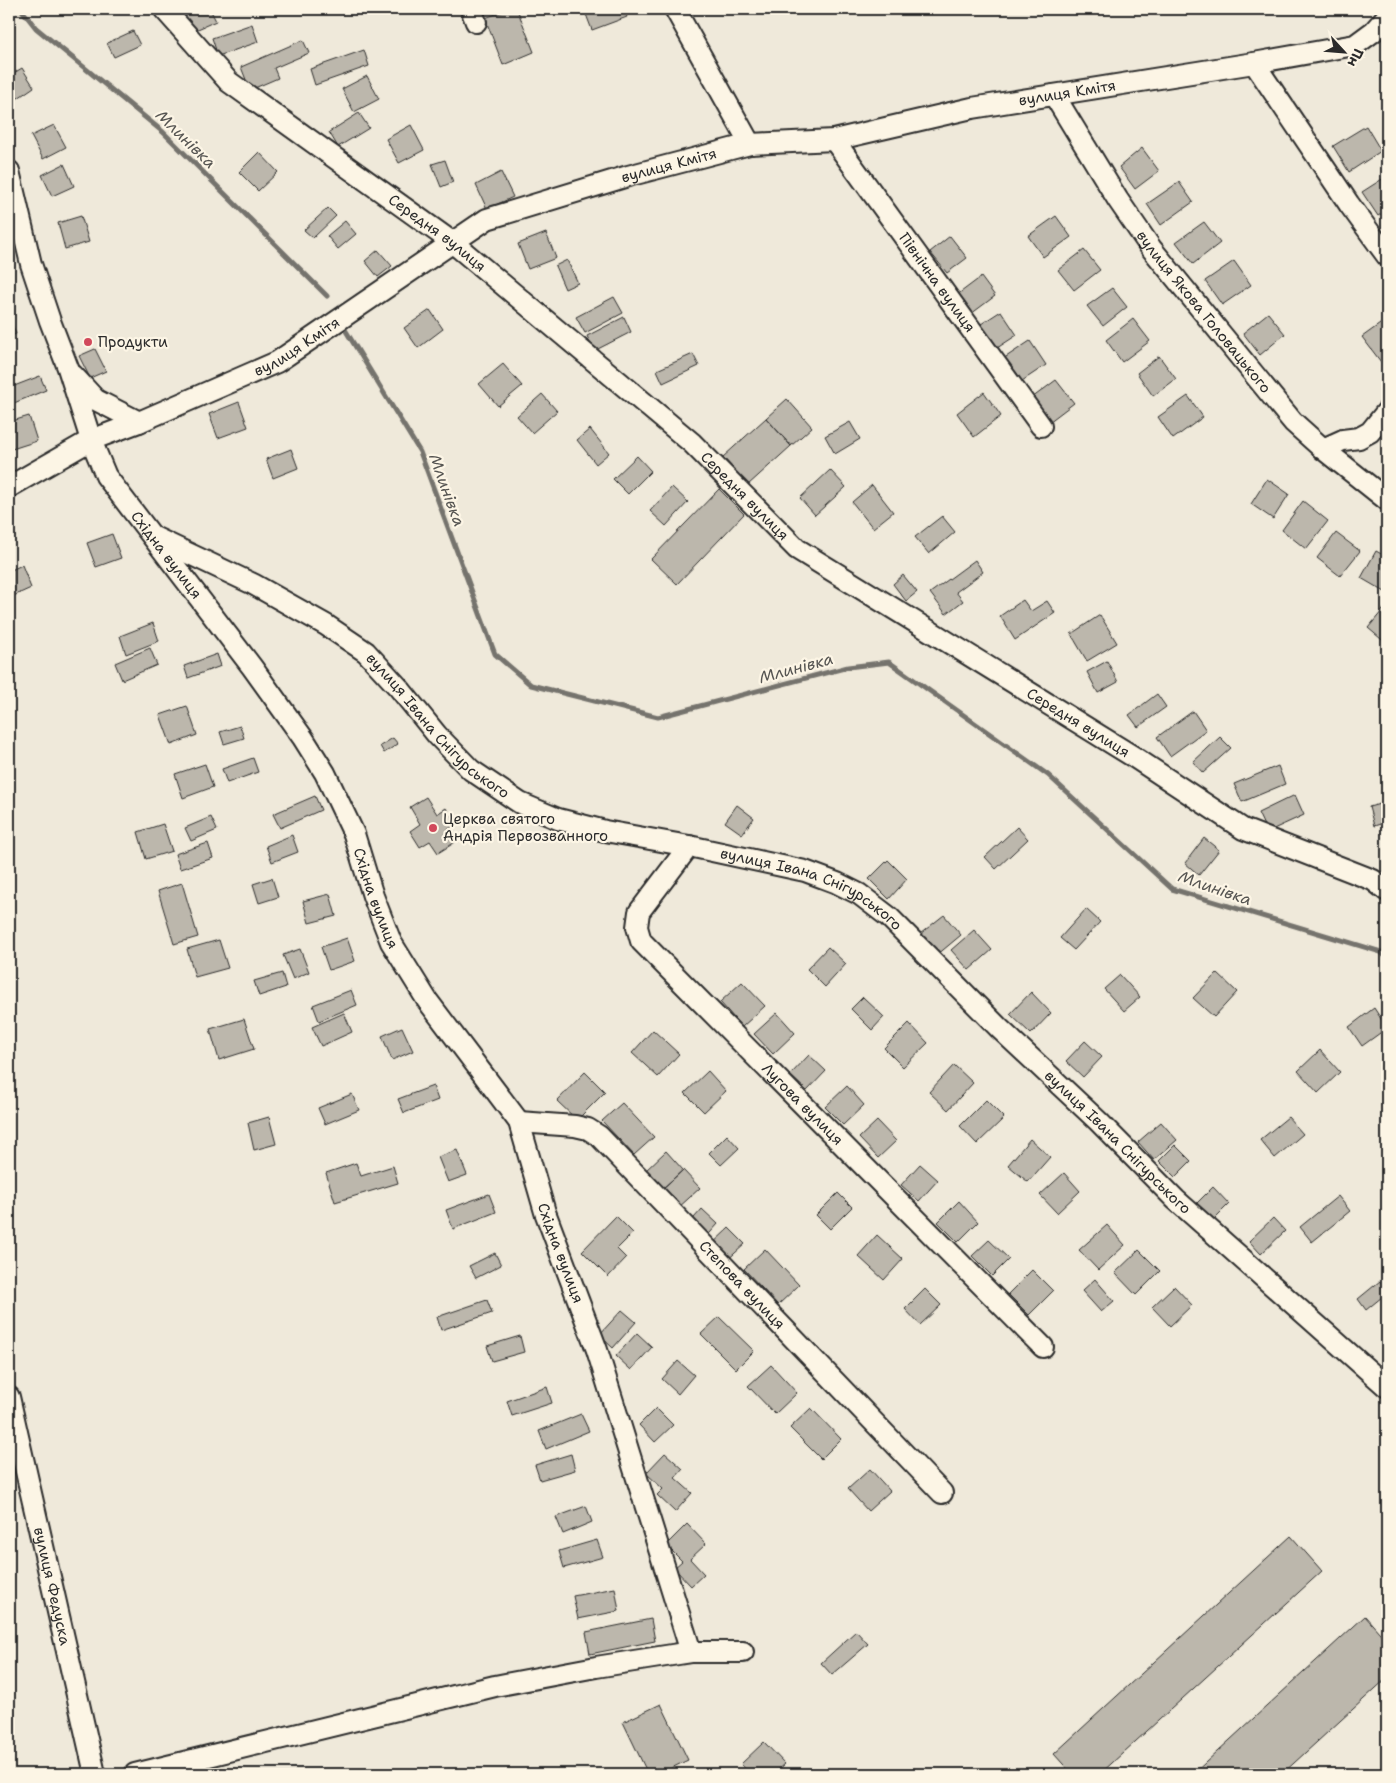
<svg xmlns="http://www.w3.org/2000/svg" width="1396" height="1783" font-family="'Shantell Sans',sans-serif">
  <rect width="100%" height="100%" fill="#efe9da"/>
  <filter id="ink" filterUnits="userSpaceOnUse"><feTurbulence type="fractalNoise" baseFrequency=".02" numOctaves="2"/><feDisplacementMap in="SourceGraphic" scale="10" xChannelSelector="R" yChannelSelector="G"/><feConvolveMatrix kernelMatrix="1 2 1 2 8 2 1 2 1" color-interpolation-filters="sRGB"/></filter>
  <g filter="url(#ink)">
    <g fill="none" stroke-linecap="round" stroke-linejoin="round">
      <path stroke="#75736d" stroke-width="5" d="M21 9 36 28 163 132 327 296
        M346 331 420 452 495 654 531 685 658 717 848 667 889 662 1048 775 1172 889 1381 952 1387 958"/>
    </g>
    <path fill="#bcb7ac" stroke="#2b2b2b" d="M180 9H210L216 21 191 32Z
      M510 9H517L534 52 503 65 485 18Z
      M584 9H624L627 17 592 30Z
      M252 24 258 42 218 56 212 38Z
      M133 31 140 45 114 57 107 43Z
      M303 40 309 53 274 68 278 78 250 90 241 67Z
      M364 50 369 66 315 85 310 69Z
      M22 68 34 87 15 100 9 91V76Z
      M1387 69V80L1383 72Z
      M367 76 379 99 354 112 342 89Z
      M359 113 369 128 338 147 329 132Z
      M54 125 66 147 43 159 31 136Z
      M411 125 424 150 399 163 386 139Z
      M1366 126 1381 151 1349 172 1333 146Z
      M1142 148 1159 171 1135 189 1119 167Z
      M259 152 278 172 258 191 239 172Z
      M445 160 453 182 441 187 432 164Z
      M64 164 74 186 52 196 42 175Z
      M501 172 513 197 487 209 476 185Z
      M1387 176V210L1378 216 1362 192Z
      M1179 182 1193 202 1161 225 1147 204Z
      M328 208 336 216 313 238 304 230Z
      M81 216 89 242 65 249 58 223Z
      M1056 216 1071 237 1043 257 1028 236Z
      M345 221 356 234 338 249 327 236Z
      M1204 222 1220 243 1193 264 1176 242Z
      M546 233 556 258 528 269 518 244Z
      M950 236 967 258 947 273 930 252Z
      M378 250 392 266 378 277 365 261Z
      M1084 250 1100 270 1074 290 1058 270Z
      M567 260 578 283 565 289 555 266Z
      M1234 261 1251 285 1222 305 1205 281Z
      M981 277 995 296 967 317 953 298Z
      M1112 288 1127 307 1103 326 1087 306Z
      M614 297 623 313 585 333 576 317Z
      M430 310 443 329 418 348 404 328Z
      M1001 311 1017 335 994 350 978 326Z
      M1268 313 1285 334 1260 355 1243 333Z
      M624 317 631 332 594 351 587 336Z
      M1133 319 1150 341 1122 362 1106 340Z
      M1387 319V358L1381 362 1362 337Z
      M11 321 16 334 9 337V322Z
      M1030 341 1046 365 1019 383 1003 359Z
      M95 349 106 371 90 378 79 356Z
      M693 354 699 366 663 383 657 370Z
      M1159 356 1176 379 1153 396 1137 373Z
      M503 364 522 386 498 406 479 384Z
      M40 376 46 390 9 405V388Z
      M1056 380 1074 403 1049 422 1032 398Z
      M984 392 1001 416 974 437 957 413Z
      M542 394 557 411 532 433 517 416Z
      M1188 396 1203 417 1173 439 1158 417Z
      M787 399 812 427 791 446 766 418Z
      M239 402 248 427 218 438 209 414Z
      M29 416 37 441 9 450V422Z
      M766 418 791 446 748 485 723 457Z
      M850 422 860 439 835 454 825 436Z
      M590 429 609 453 596 464 577 440Z
      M291 449 298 468 273 478 266 459Z
      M637 456 651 471 628 494 613 479Z
      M830 470 846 487 815 515 800 498Z
      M1267 479 1289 494 1273 519 1251 504Z
      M872 485 893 512 873 528 852 502Z
      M672 487 688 502 666 526 650 511Z
      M719 489 744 514 677 584 651 559Z
      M1303 501 1328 521 1306 549 1282 530Z
      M942 516 955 532 929 554 915 537Z
      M1336 533 1360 551 1340 576 1317 558Z
      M112 534 121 558 96 567 87 543Z
      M1376 551 1387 557V587L1385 592 1361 578Z
      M975 560 983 572 956 592 963 601 946 614 930 593Z
      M22 565 31 588 9 598V571Z
      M903 575 917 592 906 601 893 584Z
      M1023 600 1031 611 1047 601 1055 613 1015 640 1000 616Z
      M1387 605V644L1368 628Z
      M1100 615 1117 643 1087 661 1071 634Z
      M153 623 159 641 126 654 120 636Z
      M150 648 157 665 122 680 115 663Z
      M217 654 221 666 188 678 184 666Z
      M1107 661 1118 682 1098 693 1087 672Z
      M1157 694 1166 707 1138 727 1129 715Z
      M187 706 197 735 171 745 160 715Z
      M1193 711 1206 730 1170 756 1157 737Z
      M240 726 244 738 224 744 220 732Z
      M1220 737 1231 748 1203 773 1193 762Z
      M393 738 398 744 384 753 380 746Z
      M253 758 258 772 227 783 222 769Z
      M205 764 213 787 183 798 175 774Z
      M1278 766 1285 784 1242 802 1234 784Z
      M1295 795 1304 815 1267 832 1258 813Z
      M315 796 321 810 280 828 273 814Z
      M426 797 437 814 446 808 456 825 447 830 454 843 438 853 430 841 420 847 410 831 420 824 410 807Z
      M1387 802V822L1374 826 1369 807Z
      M737 805 754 818 742 834 725 822Z
      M211 817 217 830 191 841 185 828Z
      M163 824 172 851 146 859 138 832Z
      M1017 827 1028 839 996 869 985 857Z
      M292 835 298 852 272 862 266 846Z
      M1204 838 1219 850 1199 875 1185 863Z
      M208 843 213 858 180 869 175 854Z
      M888 860 907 879 889 899 869 879Z
      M272 878 278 897 259 903 253 884Z
      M182 883 198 937 174 944 158 891Z
      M330 894 336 916 309 923 303 901Z
      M1086 909 1100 922 1074 950 1060 938Z
      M944 915 961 935 937 955 920 934Z
      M974 930 992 950 969 970 951 950Z
      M347 938 355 961 329 970 321 947Z
      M219 940 228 968 195 977 187 949Z
      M828 947 846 964 825 987 807 969Z
      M300 949 309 972 293 979 283 955Z
      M282 973 286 987 259 996 254 981Z
      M1217 973 1237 992 1214 1017 1193 998Z
      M1120 975 1140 997 1124 1011 1104 989Z
      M742 982 765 1006 742 1027 720 1002Z
      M351 990 357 1005 319 1021 313 1005Z
      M1031 992 1051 1013 1031 1034 1010 1014Z
      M863 997 884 1017 872 1030 851 1009Z
      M1374 1008 1387 1028 1362 1046 1349 1027Z
      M344 1013 352 1032 321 1046 312 1027Z
      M777 1013 795 1033 773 1054 754 1034Z
      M244 1019 254 1049 219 1060 210 1029Z
      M909 1023 928 1043 903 1067 884 1048Z
      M402 1027 413 1051 392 1060 382 1036Z
      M653 1030 679 1054 658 1077 632 1053Z
      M1085 1041 1102 1057 1083 1077 1066 1061Z
      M1320 1050 1340 1072 1318 1093 1298 1071Z
      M809 1055 826 1071 807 1091 790 1075Z
      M954 1065 973 1083 948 1110 929 1092Z
      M708 1071 726 1091 704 1112 685 1093Z
      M585 1072 605 1092 577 1120 557 1101Z
      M433 1086 438 1100 404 1113 398 1099Z
      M847 1086 864 1105 843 1125 825 1107Z
      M352 1094 359 1110 325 1124 318 1108Z
      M986 1100 1004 1118 977 1144 960 1126Z
      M622 1103 654 1137 634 1155 602 1121Z
      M269 1117 276 1144 254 1150 248 1123Z
      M1288 1117 1303 1134 1275 1158 1260 1140Z
      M877 1121 896 1141 878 1158 859 1138Z
      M1161 1122 1177 1140 1154 1160 1138 1142Z
      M727 1135 739 1148 721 1165 709 1153Z
      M1030 1139 1050 1157 1028 1182 1008 1165Z
      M1175 1145 1191 1161 1175 1177 1159 1161Z
      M457 1150 467 1175 448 1182 438 1157Z
      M666 1151 683 1170 661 1190 644 1172Z
      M356 1163 361 1176 393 1166 398 1183 335 1202 326 1173Z
      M920 1164 938 1180 919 1201 901 1185Z
      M683 1170 700 1188 678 1208 661 1190Z
      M1064 1173 1080 1191 1057 1213 1040 1195Z
      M1213 1187 1229 1204 1213 1220 1196 1204Z
      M838 1193 852 1207 830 1229 816 1215Z
      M489 1194 496 1212 453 1229 446 1210Z
      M1338 1196 1350 1211 1312 1242 1300 1227Z
      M959 1201 978 1222 958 1242 938 1222Z
      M702 1209 718 1224 702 1242 686 1227Z
      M616 1216 633 1233 617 1249 626 1258 608 1277 582 1251Z
      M1273 1218 1285 1231 1261 1254 1249 1241Z
      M1107 1225 1125 1245 1098 1270 1079 1250Z
      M729 1228 745 1244 724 1263 709 1247Z
      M877 1235 903 1259 884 1280 858 1256Z
      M989 1240 1009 1259 992 1276 972 1256Z
      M765 1249 799 1285 778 1305 744 1269Z
      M1139 1250 1160 1271 1136 1295 1115 1273Z
      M495 1253 501 1265 476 1278 469 1266Z
      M1032 1270 1053 1291 1029 1315 1008 1294Z
      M1095 1279 1114 1301 1101 1312 1082 1291Z
      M1380 1281 1387 1293 1366 1310 1358 1299Z
      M1174 1286 1192 1305 1170 1326 1152 1307Z
      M925 1289 941 1305 920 1325 905 1309Z
      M487 1300 492 1313 441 1330 437 1317Z
      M622 1310 636 1322 613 1348 599 1335Z
      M719 1317 754 1351 736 1369 701 1334Z
      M637 1333 652 1347 631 1370 616 1356Z
      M520 1336 524 1352 492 1361 487 1346Z
      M678 1361 694 1375 678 1394 662 1379Z
      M771 1365 797 1393 775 1414 748 1386Z
      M547 1387 552 1403 512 1416 507 1401Z
      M656 1408 673 1425 655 1442 639 1425Z
      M811 1408 841 1439 821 1459 790 1428Z
      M581 1414 589 1431 546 1449 539 1431Z
      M665 1453 683 1469 675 1478 692 1493 675 1512 657 1495 663 1489 646 1473Z
      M571 1454 575 1470 540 1480 535 1465Z
      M870 1469 890 1491 868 1511 848 1489Z
      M586 1506 592 1522 563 1534 556 1517Z
      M687 1524 706 1544 690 1559 704 1574 691 1586 674 1568 682 1561 666 1545Z
      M1291 1536 1322 1571 1100 1774H1072L1054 1754Z
      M597 1540 603 1557 564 1568 559 1551Z
      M615 1588 619 1611 578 1619 573 1596Z
      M1365 1616 1387 1641V1678L1282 1774H1193Z
      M651 1619 655 1641 590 1654 586 1632Z
      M856 1631 868 1644 832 1675 821 1663Z
      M661 1704 688 1760 659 1774H648L623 1722Z
      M764 1742 785 1764 774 1774H750L741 1764Z
      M1387 1762V1774H1374Z"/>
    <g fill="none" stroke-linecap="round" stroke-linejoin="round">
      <defs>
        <g id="minor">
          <path id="s1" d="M164 9 229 82 452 242 692 443 797 549 1134 757 1243 829 1373 880 1387 891"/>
          <path d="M471 9 476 22"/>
          <path d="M675 9 750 144"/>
          <path d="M1254 63 1349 204 1387 256"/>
          <path id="s2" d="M1054 95 1118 200 1151 248 1293 422 1323 449 1387 500"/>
          <path id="s3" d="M834 140 1041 426"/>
          <path id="s4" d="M9 171 31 264 50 321 68 368 91 440 106 476 252 667 303 738 325 773 354 834 373 896 391 942 427 1000 519 1122 545 1212 597 1350 691 1652"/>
          <path d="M73 375 96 400 139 422"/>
          <path d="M1323 449 1343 440 1359 438 1370 432 1387 411"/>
          <path id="s5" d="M9 487 91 440 139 422 277 362 487 219 628 176 750 144 834 140 972 108 1254 63 1355 45 1374 31 1387 16"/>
          <path id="s6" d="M154 537 253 584 326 625 366 652 399 688 437 735 471 770 520 803 558 819 605 831 689 846 805 871 837 883 859 894 889 917 1000 1029 1098 1121 1176 1200 1387 1387"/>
          <path id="s7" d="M689 846 639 912 637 927 641 941 1043 1347"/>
          <path id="s8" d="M519 1122 575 1126 588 1129 599 1136 942 1493"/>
          <path id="s9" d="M9 1397 95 1774"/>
          <path d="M135 1774 495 1686 596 1667 691 1652H743"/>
        </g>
      </defs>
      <use href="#minor" stroke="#2b2b2b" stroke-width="24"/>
      <use href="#minor" stroke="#fcf5e5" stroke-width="20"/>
    </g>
  </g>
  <g fill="#d1495b" stroke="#fcf5e5" stroke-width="2">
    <circle cx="88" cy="342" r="5"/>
    <circle cx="433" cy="828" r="5"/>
  </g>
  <g text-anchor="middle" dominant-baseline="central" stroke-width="4.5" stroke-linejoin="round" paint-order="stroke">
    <g font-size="15" fill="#2b2b2b" stroke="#fcf5e5">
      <text stroke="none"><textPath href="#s5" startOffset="1146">вулиця Кмітя</textPath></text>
      <text stroke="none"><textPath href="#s5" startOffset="740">вулиця Кмітя</textPath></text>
      <text stroke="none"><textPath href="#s1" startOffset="355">Середня вулиця</textPath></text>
      <text stroke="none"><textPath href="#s3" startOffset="176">Північна вулиця</textPath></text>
      <text stroke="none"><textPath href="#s2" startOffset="264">вулиця Якова Головацького</textPath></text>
      <text stroke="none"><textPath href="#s5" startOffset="321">вулиця Кмітя</textPath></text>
      <text stroke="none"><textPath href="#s1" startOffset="760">Середня вулиця</textPath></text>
      <text stroke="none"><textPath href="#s4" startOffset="420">Східна вулиця</textPath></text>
      <text stroke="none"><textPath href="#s1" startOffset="1165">Середня вулиця</textPath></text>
      <text stroke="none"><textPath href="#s6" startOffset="345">вулиця Івана Снігурського</textPath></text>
      <text stroke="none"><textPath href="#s6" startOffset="765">вулиця Івана Снігурського</textPath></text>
      <text stroke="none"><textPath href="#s4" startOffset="825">Східна вулиця</textPath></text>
      <text stroke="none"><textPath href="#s7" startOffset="342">Лугова вулиця</textPath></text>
      <text stroke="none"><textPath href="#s6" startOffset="1170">вулиця Івана Снігурського</textPath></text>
      <text stroke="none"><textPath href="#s4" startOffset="1230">Східна вулиця</textPath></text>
      <text stroke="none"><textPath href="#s8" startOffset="289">Степова вулиця</textPath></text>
      <text stroke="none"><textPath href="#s9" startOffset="194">вулиця Федуска</textPath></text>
    </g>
    <g font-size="15" fill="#2b2b2b" stroke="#fcf5e5" text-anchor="start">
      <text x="98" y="342">Продукти</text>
      <text x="443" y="819">Церква святого<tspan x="443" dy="17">Андрія Первозванного</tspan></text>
    </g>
    <g font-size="16" font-style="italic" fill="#565552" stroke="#fcf5e5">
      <text transform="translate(186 139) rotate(44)">Млинівка</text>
      <text transform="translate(447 490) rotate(70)">Млинівка</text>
      <text transform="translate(796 668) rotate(-15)">Млинівка</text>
      <text transform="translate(1215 888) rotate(19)">Млинівка</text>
    </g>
  </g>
  <rect width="1396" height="1783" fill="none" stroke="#fcf5e5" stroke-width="30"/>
  <rect x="15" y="15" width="1366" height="1753" fill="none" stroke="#2b2b2b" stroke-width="2" filter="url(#ink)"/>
  <g transform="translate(1344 52) rotate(116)" stroke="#fcf5e5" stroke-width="4" paint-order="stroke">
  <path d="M0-4L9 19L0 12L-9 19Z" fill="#2b2b2b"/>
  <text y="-8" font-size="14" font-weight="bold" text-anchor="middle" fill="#2b2b2b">Пн</text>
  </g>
</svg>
